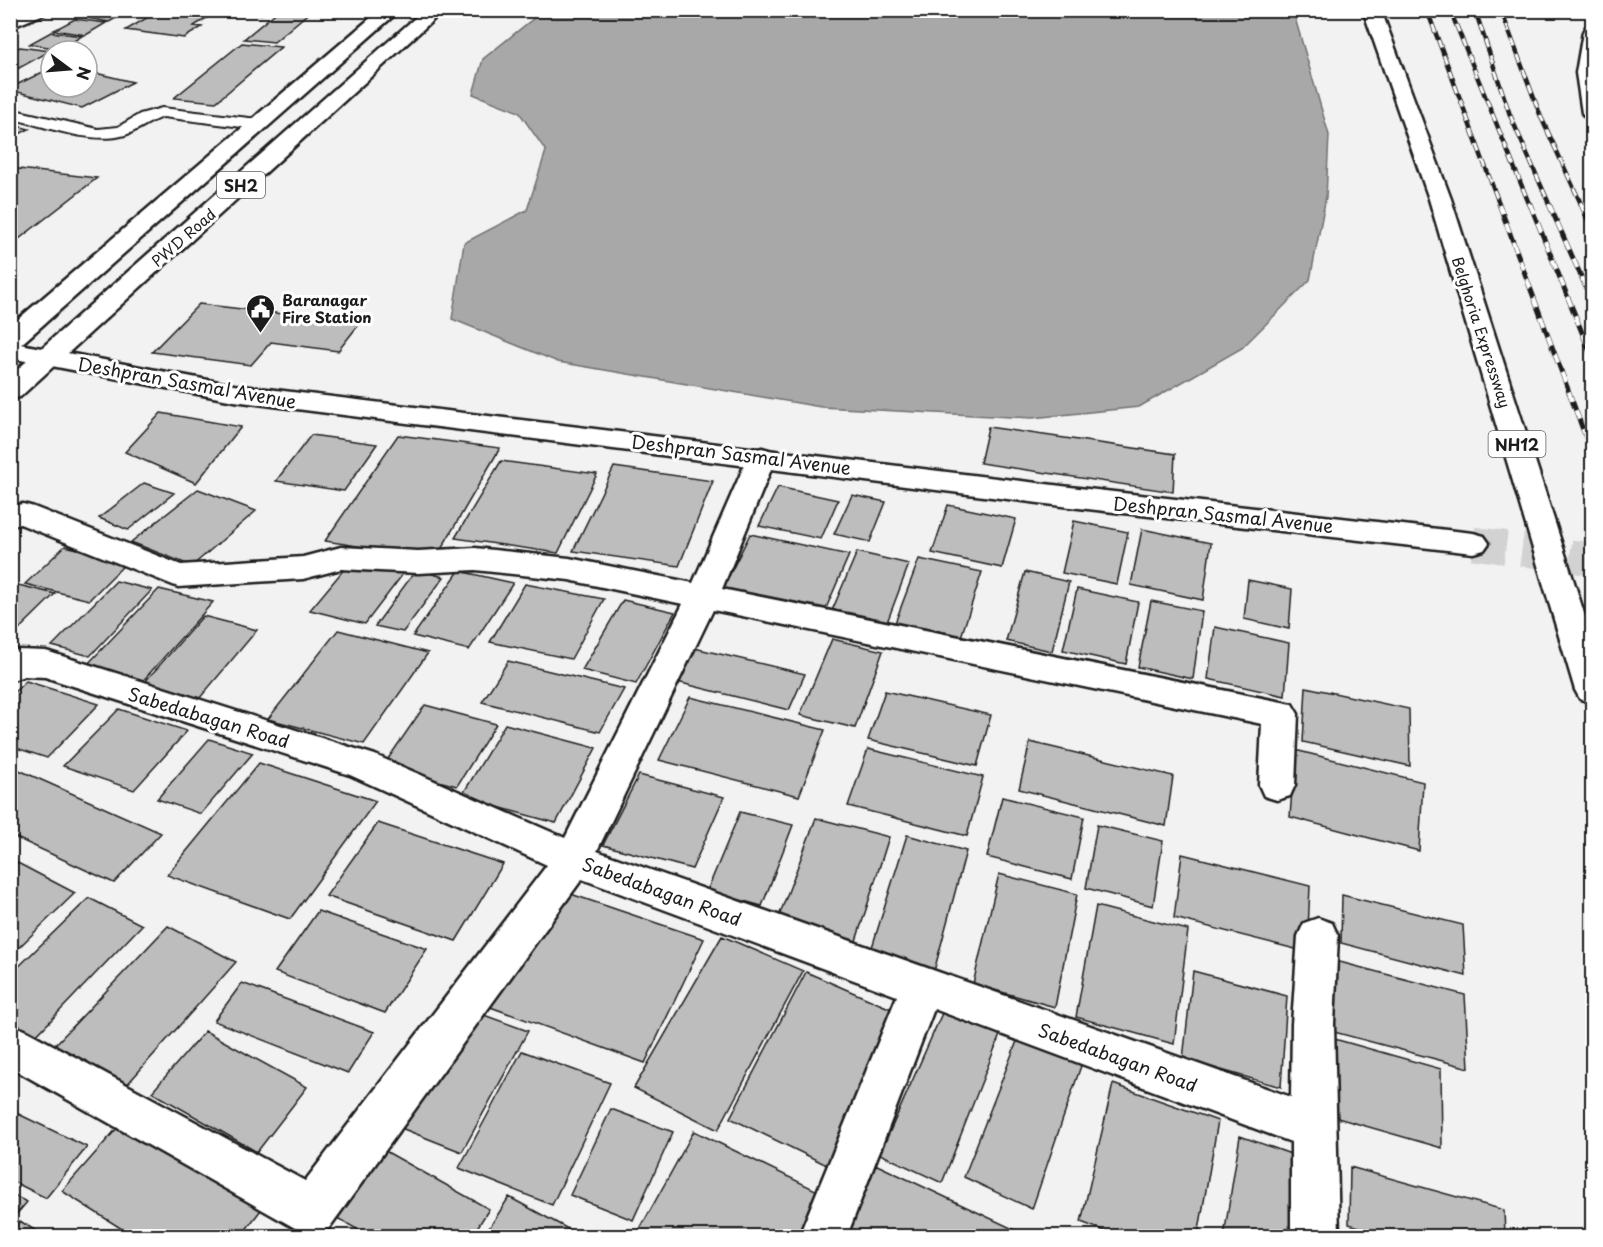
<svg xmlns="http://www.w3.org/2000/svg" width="1603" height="1247" font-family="'Playpen Sans',sans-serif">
  <rect width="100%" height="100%" fill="#f2f2f2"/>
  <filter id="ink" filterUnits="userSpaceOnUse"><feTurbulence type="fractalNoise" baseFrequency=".0167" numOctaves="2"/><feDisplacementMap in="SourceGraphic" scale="12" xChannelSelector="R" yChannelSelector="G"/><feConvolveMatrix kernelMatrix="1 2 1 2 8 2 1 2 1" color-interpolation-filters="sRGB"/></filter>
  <g filter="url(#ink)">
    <path fill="#a8a8a8" stroke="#707070" stroke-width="1.5" d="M544 10 1293 11 1329 135 1326 197 1310 280 1242 348 1139 407 1032 418 821 407 558 362 452 319 464 243 527 210 546 151 519 112 473 94 483 59Z"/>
    <path fill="#bdbdbd" stroke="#1c1c1c" stroke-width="1.5" d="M94 10H131L109 22 82 17Z
      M160 10H219L194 26 202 27 184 38 126 30Z
      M230 10H266L262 14Z
      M279 10H312L274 42 244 39Z
      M75 19 106 23 86 35 54 30Z
      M51 32 82 36 61 49 29 44Z
      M242 43 281 47 216 102 174 98Z
      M20 47 50 51 10 73V52Z
      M51 68V87H87V71L133 82 82 108 10 90V88Z
      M10 124 29 129 10 139Z
      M10 168 97 178 10 246Z
      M199 304 360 323 338 351 271 342 251 365 152 352Z
      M161 413 241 427 196 483 125 452Z
      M988 427 1175 454 1173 492 980 463Z
      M311 435 377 444 344 491 276 481Z
      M398 435 500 448 436 558 325 541Z
      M501 461 597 474 558 553 455 538Z
      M614 467 713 481 679 566 573 551Z
      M144 483 174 493 128 530 99 518Z
      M778 487 838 500 821 539 759 526Z
      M198 489 256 511 192 566 131 542Z
      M852 495 886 502 870 542 834 534Z
      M948 505 1016 519 1002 568 932 553Z
      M1074 521 1128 532 1117 584 1062 573Z
      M1142 529 1211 543 1203 600 1131 585Z
      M750 534 849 555 824 613 722 590Z
      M65 546 128 561 89 600 25 584Z
      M857 552 909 564 886 625 831 613Z
      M919 559 982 572 961 637 895 623Z
      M350 562 403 574 365 624 310 610Z
      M416 570 444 577 403 632 375 626Z
      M459 571 513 583 469 650 413 636Z
      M1025 572 1069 582 1052 651 1006 641Z
      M1248 580 1292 589 1289 629 1244 619Z
      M116 581 152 590 90 656 52 646Z
      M10 583 55 594 10 638Z
      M525 584 604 599 571 659 490 642Z
      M159 589 213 602 140 684 83 669Z
      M1077 589 1138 602 1126 664 1063 650Z
      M623 600 675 612 636 684 582 670Z
      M1151 601 1202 611 1193 679 1138 667Z
      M203 616 257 630 199 699 143 684Z
      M1215 627 1289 643 1285 696 1208 679Z
      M338 630 428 653 364 744 268 719Z
      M832 639 883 651 855 728 800 715Z
      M690 647 805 674 789 710 673 681Z
      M508 661 624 689 600 732 482 702Z
      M26 681 99 704 47 758 10 746V696Z
      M1306 687 1409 709 1410 766 1303 742Z
      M885 691 991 715 977 766 868 740Z
      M690 697 825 730 799 796 659 760Z
      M425 705 496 724 457 786 383 766Z
      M119 709 187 731 134 790 63 766Z
      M505 724 596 748 556 823 461 797Z
      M209 739 253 753 201 814 157 799Z
      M1030 742 1173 776 1166 826 1019 789Z
      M868 749 983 777 967 836 848 806Z
      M1295 750 1423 782 1419 851 1290 817Z
      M259 763 376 801 290 919 167 875Z
      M10 766 161 833 114 883 10 835Z
      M639 775 724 797 692 869 603 845Z
      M1002 797 1084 817 1072 879 987 857Z
      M740 812 793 825 762 906 707 891Z
      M816 818 889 837 856 941 778 919Z
      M378 823 503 864 456 941 326 896Z
      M1097 825 1163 841 1153 906 1086 888Z
      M907 835 966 851 933 975 869 957Z
      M1182 854 1310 886 1307 952 1174 918Z
      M10 859 75 893 10 956Z
      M999 874 1077 894 1055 1007 973 984Z
      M553 888 704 939 645 1063 485 1005Z
      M1342 895 1463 925 1466 976 1341 943Z
      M89 898 142 925 32 1040 10 1027V975Z
      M1096 906 1188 930 1174 1044 1076 1017Z
      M318 911 427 949 385 1013 275 972Z
      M168 926 236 962 124 1088 53 1047Z
      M722 936 803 971 718 1130 634 1088Z
      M1336 961 1465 995 1469 1068 1334 1032Z
      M1193 971 1287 996 1281 1087 1183 1059Z
      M806 972 905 1015 835 1169 730 1118Z
      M242 983 374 1032 348 1073 214 1021Z
      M470 1010 528 1031 462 1152 401 1128Z
      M943 1011 1000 1035 942 1183 880 1154Z
      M205 1031 307 1087 257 1152 152 1092Z
      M1019 1036 1082 1063 1032 1209 964 1177Z
      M1331 1038 1441 1069 1442 1148 1327 1115Z
      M522 1051 610 1083 552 1205 459 1168Z
      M1113 1084 1218 1121 1198 1236H1118L1081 1222Z
      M611 1109 673 1132 633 1220 570 1195Z
      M10 1110 87 1147 46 1198 10 1180Z
      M126 1118 267 1202 241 1236H133L62 1191Z
      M694 1131 830 1197 812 1236H636Z
      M1240 1136 1305 1159 1296 1236H1224Z
      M371 1143 489 1209 472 1236H369L323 1210Z
      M875 1164 1028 1236H860L846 1229Z
      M1350 1167 1504 1210 1505 1236H1390L1349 1224Z
      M10 1194 27 1202 10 1222Z
      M509 1197 581 1236H484Z
      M20 1221 44 1236H10V1232Z
      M316 1225 334 1236H308Z"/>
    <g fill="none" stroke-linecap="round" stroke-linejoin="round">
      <path stroke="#d2d2d2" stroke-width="33" stroke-dasharray="33 16" stroke-linecap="butt" d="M1473 543 1592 559"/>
      <defs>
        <path id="lane" d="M162 108 258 119 266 124 258 129 163 117C149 121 138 131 125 135 92 145 44 126 10 118V109L98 129 118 127 140 114Z"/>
        <path id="street" d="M22 10H47L44 14 10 28V16Z
          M762 448 772 451 776 457 722 589 1292 704 1298 714 1295 785 1290 796 1277 800 1264 796 1259 785 1262 724 713 610 597 851 1291 1097 1292 1024 1298 936 1304 923 1318 918 1332 923 1338 936 1334 1024 1339 1236H1291V1142L934 1009 847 1236H799L897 996 582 879 329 1228 312 1235 295 1228 10 1067V1024L25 1030 305 1181 547 865 350 775 45 677 24 676 10 681V653L18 650 46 651 375 755 565 838 683 604 569 580 475 570 418 573 341 569 303 579 178 587 20 524 10 526V506L23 504 34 507 181 565 303 557 341 547 418 551 475 548 569 558 693 583 748 457 752 451Z"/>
        <path id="secondary" d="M10 342 234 385 1070 487 1473 533 1484 536 1489 543 1484 550 1473 553 1070 507 234 401 10 358Z"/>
        <path id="primary" d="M380 10H400L19 346 10 348V326Z
          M424 10H444L20 397 10 399V376Z"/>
        <path id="highway" d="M1363 10H1381L1451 199 1592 638V703L1580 699 1575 690 1429 199Z
          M1592 26V119L1585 117 1582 113 1576 73 1583 32 1585 28Z"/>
      </defs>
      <use href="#lane" stroke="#1c1c1c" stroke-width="4"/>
      <use href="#street" stroke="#1c1c1c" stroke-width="5"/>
      <use href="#secondary" stroke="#1c1c1c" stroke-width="5"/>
      <use href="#primary" stroke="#1c1c1c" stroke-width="5"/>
      <use href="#highway" stroke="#1c1c1c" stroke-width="5"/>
      <use href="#lane" fill="#fff" fill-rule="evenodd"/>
      <use href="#street" fill="#fff" fill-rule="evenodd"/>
      <use href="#secondary" fill="#fff" fill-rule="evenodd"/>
      <use href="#primary" fill="#fff" fill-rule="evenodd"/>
      <use href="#highway" fill="#fff" fill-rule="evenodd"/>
      <defs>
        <path id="rail-far1" d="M1427 10 1500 206
          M1450 10 1530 206
          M1475 10 1510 115 1550 206
          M1501 10 1541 117 1582 206"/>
        <path id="rail" d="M1499 204 1592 454
          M1530 204 1592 357
          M1549 204 1592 301
          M1581 204 1592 229"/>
      </defs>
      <use href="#rail-far1" stroke="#1c1c1c" stroke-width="4.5"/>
      <use href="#rail" stroke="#1c1c1c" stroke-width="5"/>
      <use href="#rail-far1" stroke="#fff" stroke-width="3" stroke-dasharray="8" stroke-linecap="butt"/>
      <use href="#rail" stroke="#fff" stroke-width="4" stroke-dasharray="10" stroke-linecap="butt"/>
    </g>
  </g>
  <defs>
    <symbol id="civic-pin" viewBox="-11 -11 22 30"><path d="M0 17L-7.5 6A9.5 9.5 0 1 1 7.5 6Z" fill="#1c1c1c" stroke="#fff"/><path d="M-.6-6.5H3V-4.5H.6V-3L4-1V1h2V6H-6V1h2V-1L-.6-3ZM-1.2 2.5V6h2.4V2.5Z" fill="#fff"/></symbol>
  </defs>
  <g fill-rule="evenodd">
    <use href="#civic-pin" x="244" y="292" width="33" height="45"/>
  </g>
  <g text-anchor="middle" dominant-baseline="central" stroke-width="6" stroke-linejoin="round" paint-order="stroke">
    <g font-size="15" fill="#1c1c1c" stroke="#fff">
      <text transform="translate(183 237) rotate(-41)">PWD Road</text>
      <text transform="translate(1482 332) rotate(72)">Belghoria Expressway</text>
    </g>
    <g font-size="15" font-weight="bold" fill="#1c1c1c" stroke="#fff" text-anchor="start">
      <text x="282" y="299">Baranagar<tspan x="282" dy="17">Fire Station</tspan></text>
    </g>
    <g fill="#fff" stroke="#606060" stroke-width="1.5">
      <rect x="217" y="172" width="48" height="26" rx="4.5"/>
      <rect x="1488.5" y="431" width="57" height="26" rx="4.5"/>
    </g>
    <g font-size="16" font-weight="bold" fill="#1c1c1c">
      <text x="241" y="185">SH2</text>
      <text x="1517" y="444">NH12</text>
    </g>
    <g font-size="18" fill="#1c1c1c" stroke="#fff">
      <text transform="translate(187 382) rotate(10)">Deshpran Sasmal Avenue</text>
      <text transform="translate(741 454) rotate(7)">Deshpran Sasmal Avenue</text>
      <text transform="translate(1223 514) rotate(6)">Deshpran Sasmal Avenue</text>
      <text transform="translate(209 717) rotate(17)">Sabedabagan Road</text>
      <text transform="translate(662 891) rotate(20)">Sabedabagan Road</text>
      <text transform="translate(1118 1057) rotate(20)">Sabedabagan Road</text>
    </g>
  </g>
  <rect width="1603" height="1247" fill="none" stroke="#fff" stroke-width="36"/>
  <rect x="18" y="18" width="1567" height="1211" fill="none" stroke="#1c1c1c" stroke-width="2" filter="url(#ink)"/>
  <g transform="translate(69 69) rotate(106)"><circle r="28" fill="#ffffff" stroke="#a4a4a4" stroke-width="1.5"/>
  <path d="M0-4.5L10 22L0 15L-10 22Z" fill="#1c1c1c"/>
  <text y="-9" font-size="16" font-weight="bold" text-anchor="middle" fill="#1c1c1c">N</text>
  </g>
</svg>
